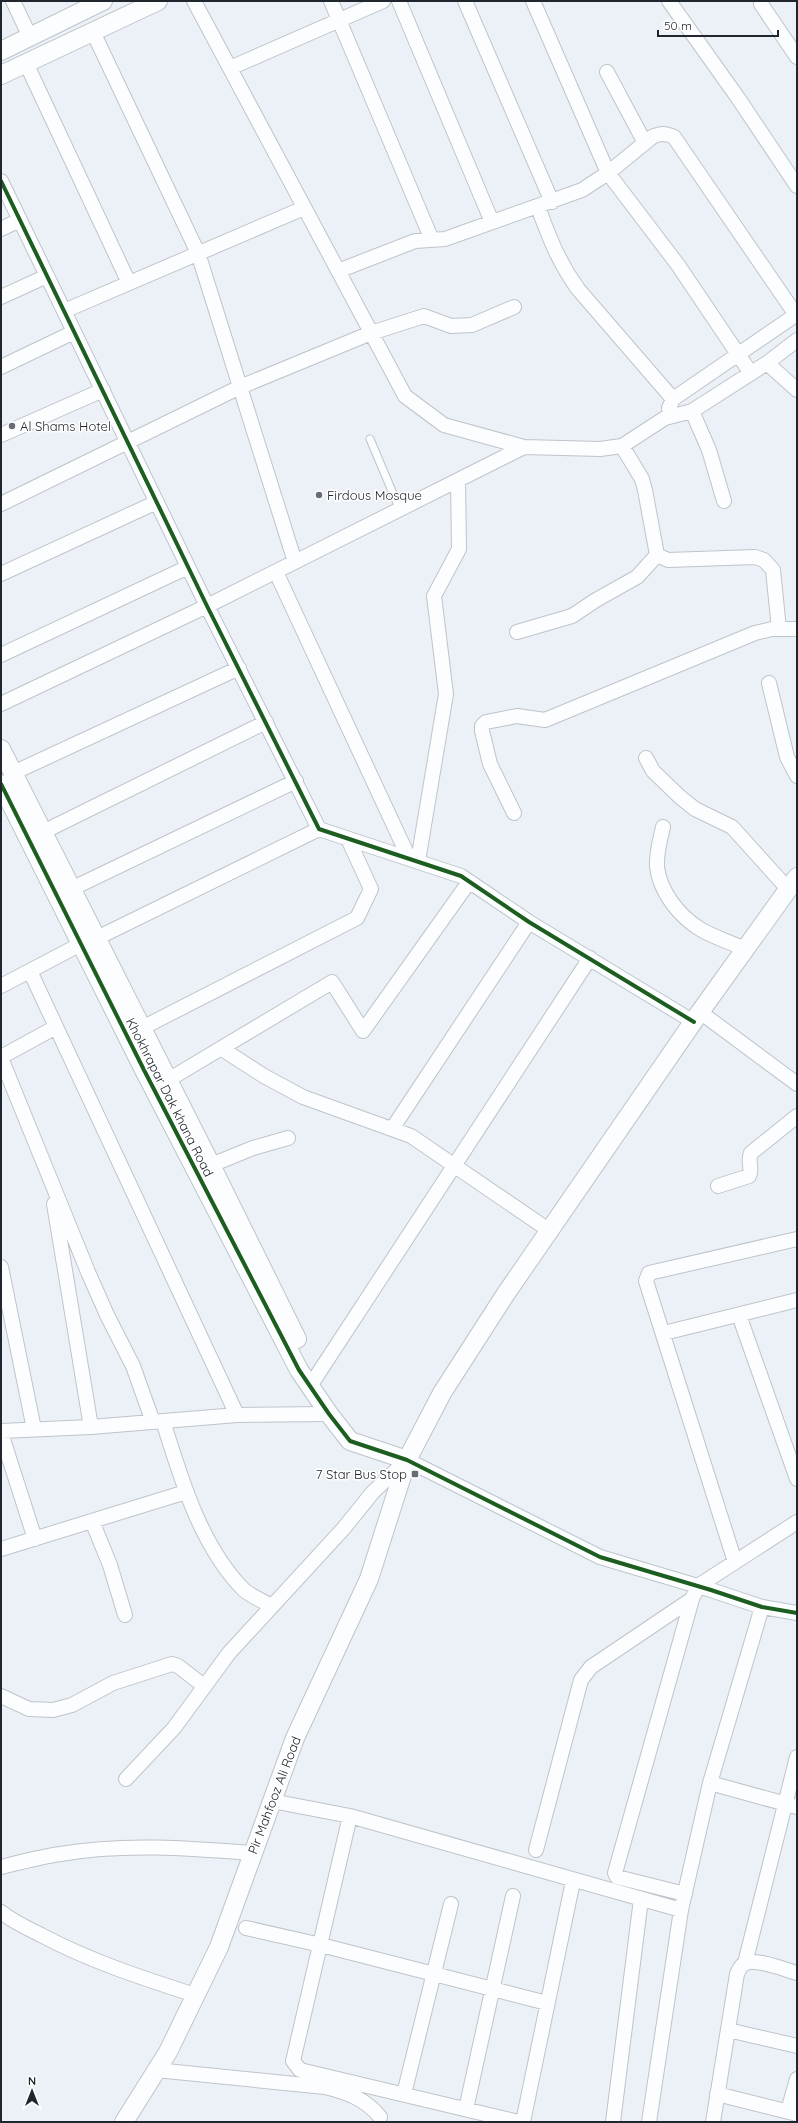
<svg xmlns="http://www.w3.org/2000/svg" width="798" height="2123" font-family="Quicksand,sans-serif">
  <rect width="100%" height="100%" fill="#ecf1f8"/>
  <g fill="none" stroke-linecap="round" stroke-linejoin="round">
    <defs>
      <path id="service" d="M370 439 400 510"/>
      <path id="minor" d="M13 1 30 37
        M194 1 405 396 444 425 524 447 600 449 622 446 665 418 692 411 767 363 797 340
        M331 1 432 240
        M399 1 492 222
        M465 1 552 202
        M533 1 608 173 678 265 750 372
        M669 1 738 98 797 186
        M761 4 797 57
        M93 32 198 253 295 562
        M26 63 129 283
        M230 68 383 1
        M607 72 645 143
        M1 181 207 606 319 829 461 876 529 922 694 1022
        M538 207C549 237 559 263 578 289L673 399
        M1 229 20 220
        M338 271 415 241 445 239 582 190 608 173 652 137C661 133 665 133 674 137L796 315
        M1 297 47 276
        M64 311 304 208
        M767 363 797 390
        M1 367 74 332
        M669 408 673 399 797 314
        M692 411 709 450 724 501
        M1 435 103 390
        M622 446 642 479 645 490 657 555 668 560 755 557 764 560 773 570 779 629
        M1 504 240 387 371 333 424 316 451 326 472 325 514 307
        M276 572 409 858
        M1 574 157 502
        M517 632 572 616 596 600 637 577 657 555
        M1 655 188 567
        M769 683 787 757 797 776
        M1 704 207 606 524 447
        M646 758 653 771 680 797 695 809 732 827 788 889
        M13 773 239 668
        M514 813 490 764 482 731V726L486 722 517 716 545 720 755 633 772 629H797
        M663 827C660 840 656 854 657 867 660 892 679 916 700 929 713 937 730 942 745 949
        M43 832 266 722
        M418 861 446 694 434 596 459 549 458 480
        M71 889 296 781
        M30 971 237 1415
        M1 986 81 944 97 938 319 829
        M700 1012 797 1084
        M142 1028 357 918 371 889 348 839
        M222 1049 264 1076 303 1097 411 1136 550 1231
        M1 1057 56 1027
        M1 1058 88 1272 107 1315 133 1366 153 1422
        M168 1080 332 982 363 1031 469 882
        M392 1129 529 922
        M211 1165 253 1148 288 1138
        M718 1186 749 1176C753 1169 747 1161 751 1153L797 1116
        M54 1204 91 1427
        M1 1267 34 1429
        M739 1315 797 1479
        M664 1333 797 1300
        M314 1380 590 958
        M163 1421C181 1478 200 1545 243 1589 250 1596 263 1601 272 1606
        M1 1431 91 1427 237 1415 329 1414
        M1 1433 35 1539
        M92 1521 110 1565 125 1615
        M1 1549 186 1492
        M735 1562 646 1281 649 1273 797 1239
        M1 1696 29 1709 53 1710 72 1705 113 1683 172 1664 178 1666 204 1686
        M126 1779 174 1728 229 1653 344 1528 373 1492 407 1460 600 1557 711 1590 762 1607 797 1613
        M710 1783 797 1807
        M272 1801 350 1816 681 1910
        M350 1816 293 2061 300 2070 519 2122
        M536 1850 581 1680 591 1667 692 1599
        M1 1867C21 1862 40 1857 60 1854 123 1843 189 1848 251 1853
        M685 1894 617 1877 615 1873 692 1599 698 1586 797 1522
        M1 1912C13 1922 27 1928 41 1935 90 1961 142 1978 195 1995
        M246 1928 321 1945 547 2003
        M745 1963 797 1757
        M728 2030 797 2046
        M156 2070 325 2087C346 2092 366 2099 380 2117
        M404 2094 451 1904
        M717 2094 797 2114
        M466 2109 513 1896
        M788 2111 797 2079
        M523 2122 573 1881
        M613 2122 641 1899
        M649 2122 681 1910 710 1783 762 1607
        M713 2122 737 1974C739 1970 740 1966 744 1964 754 1957 786 1970 797 1973"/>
      <path id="tertiary" d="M1 51 103 1
        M1 75 158 1
        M1 749 211 1165 297 1339
        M1 784 144 1070 299 1370 329 1414 350 1441 407 1460
        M124 2122 168 2052 219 1947 295 1738 369 1579 407 1460 442 1393 505 1295 700 1012 797 877"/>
    </defs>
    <use href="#service" stroke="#bec4cb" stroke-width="9"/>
    <use href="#minor" stroke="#bec4cb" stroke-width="16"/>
    <use href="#tertiary" stroke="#bec4cb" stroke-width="20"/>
    <use href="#service" stroke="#fcfdfe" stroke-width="7"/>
    <use href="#minor" stroke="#fcfdfe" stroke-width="14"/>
    <use href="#tertiary" stroke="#fcfdfe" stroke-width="18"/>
    <defs>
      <path id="cycleway" d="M1 181 207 606 319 829 461 876 529 922 694 1022
        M1 784 144 1070 299 1370 329 1414 350 1441 407 1460 600 1557 711 1590 762 1607 797 1613"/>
    </defs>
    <use href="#cycleway" stroke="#fff" stroke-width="6"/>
    <use href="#cycleway" stroke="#1b5e20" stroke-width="4"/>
  </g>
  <g fill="#676d75" stroke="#fff" stroke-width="1.5">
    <circle cx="12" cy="426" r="4"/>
    <circle cx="319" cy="495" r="4"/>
    <rect x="411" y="1470" width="8" height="8" rx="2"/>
  </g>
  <g text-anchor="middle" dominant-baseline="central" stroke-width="3" stroke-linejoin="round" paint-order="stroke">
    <g font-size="13" fill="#20262e" stroke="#fff" text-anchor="start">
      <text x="20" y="426">Al Shams Hotel</text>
      <text x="327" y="495">Firdous Mosque</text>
      <text x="407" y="1474" text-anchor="end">7 Star Bus Stop</text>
    </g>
    <g font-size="13" fill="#20262e" stroke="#fff">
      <text transform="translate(170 1097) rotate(63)">Khokhrapar Dak khana Road</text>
      <text transform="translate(274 1795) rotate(-69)">Pir Mahfooz Ali Road</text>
    </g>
  </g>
  <rect width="798" height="2123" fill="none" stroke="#20262e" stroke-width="4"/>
  <g transform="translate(32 2091)" stroke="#ffffff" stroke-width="3" paint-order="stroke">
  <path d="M0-3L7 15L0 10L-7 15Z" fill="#20262e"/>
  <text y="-6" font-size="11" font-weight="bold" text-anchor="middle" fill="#20262e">N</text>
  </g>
  <path d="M658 30v6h120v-6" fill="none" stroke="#20262e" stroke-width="2"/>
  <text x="664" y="30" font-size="12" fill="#20262e" stroke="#ffffff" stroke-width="3" paint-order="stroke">50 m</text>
</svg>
